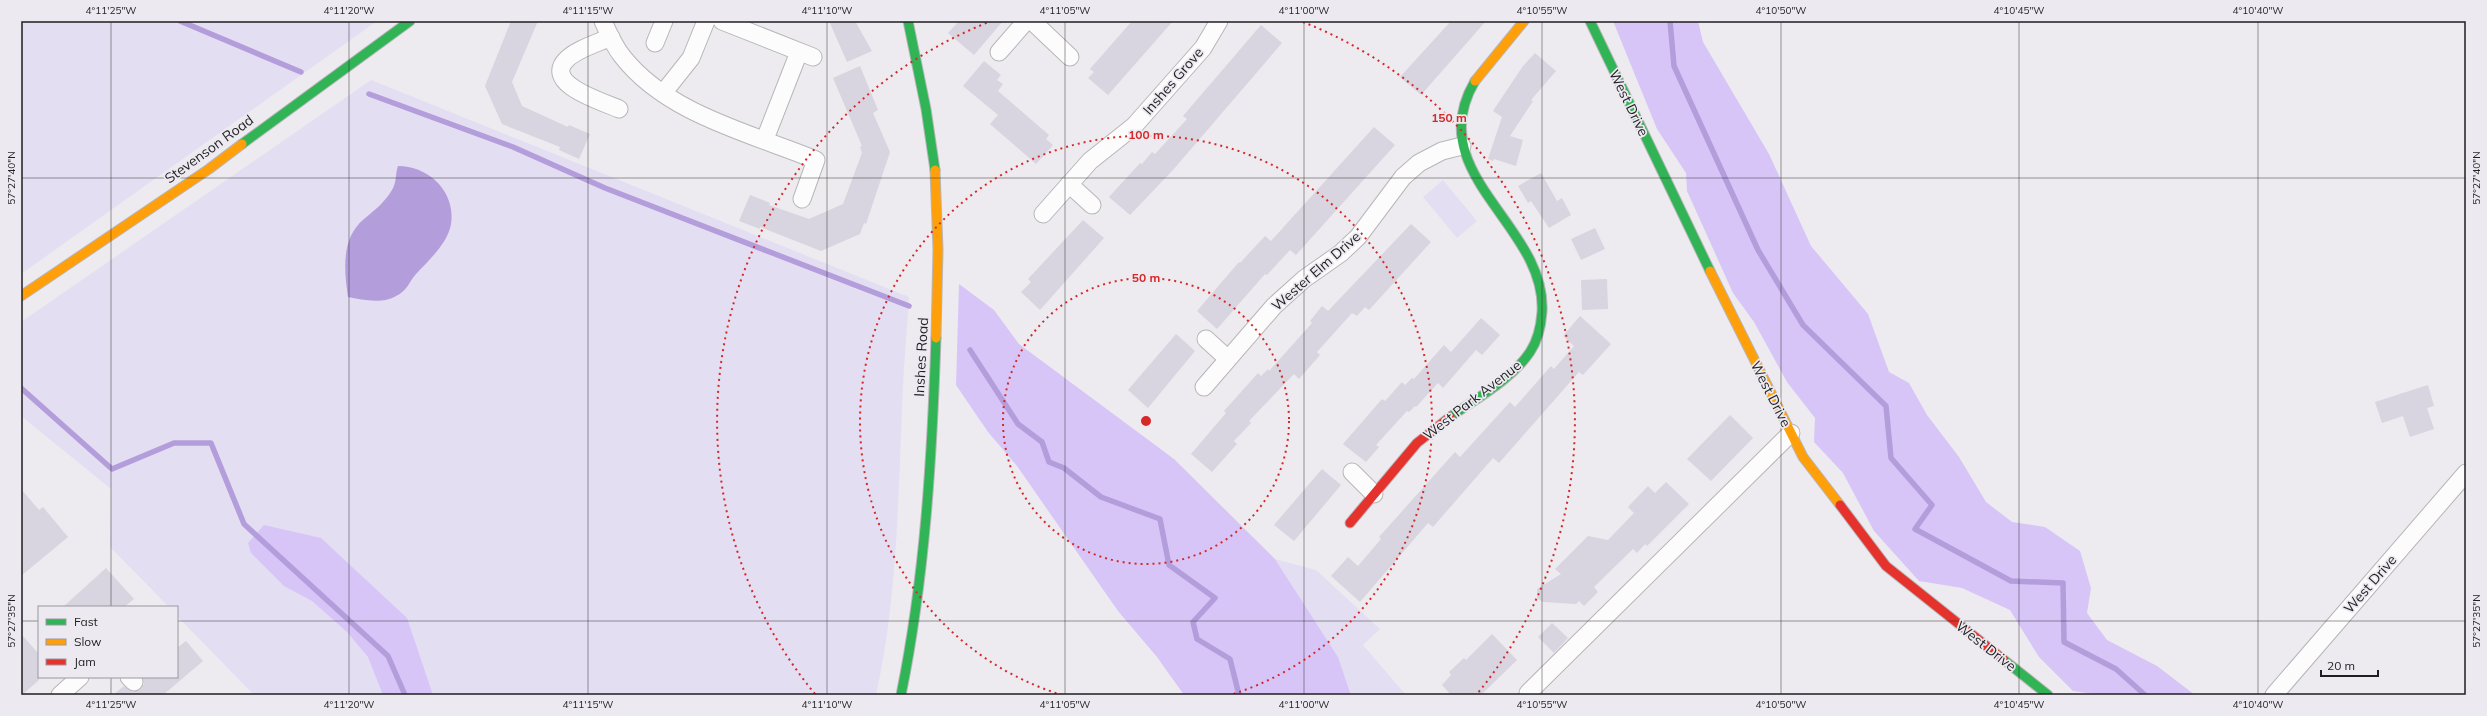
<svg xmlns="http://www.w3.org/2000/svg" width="2487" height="716" font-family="Mulish,sans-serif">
  <rect width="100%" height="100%" fill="#edebef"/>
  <path fill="#e4def2" d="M21 21H377L21 274Z
    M371 80 909 297C907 334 903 371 902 409 898 505 897 600 876 695H254L177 616V607H169L110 547 111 489 21 416V322Z
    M1443 180 1477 221 1457 238 1423 197Z
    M1275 559 1316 570 1380 629 1363 645 1406 695H1351L1338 657Z"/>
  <path fill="#d7c5f8" d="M1613 21H1698L1703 42 1769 154 1811 246 1868 314 1889 372 1909 383 1927 415 1959 457 1986 502 2012 522 2045 527 2080 551 2091 588 2087 613 2107 640 2157 666 2195 695H2100L2073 691 2039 657 2010 610 1962 588 1919 581 1874 531 1843 473 1814 442 1815 418 1787 382 1754 322 1733 293 1687 191 1686 173 1657 129Z
    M959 284 994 310 1019 344 1174 459 1275 559 1338 657 1351 695H1184L1157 657 1118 611 1017 466 988 432 956 385Z
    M264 525 321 538 407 618 433 695H383L368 657 347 632 312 601 284 586 251 553 248 543Z"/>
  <path fill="#b49ddb" d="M398 166C429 166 456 192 451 224 448 243 429 260 416 274 409 282 407 291 396 296 383 304 362 300 348 297 344 270 341 238 364 219 375 210 385 202 392 190 397 182 395 174 398 166Z"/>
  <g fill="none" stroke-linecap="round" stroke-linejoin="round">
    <path stroke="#b49ddb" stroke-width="5.5" d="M180 21 301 72
      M1670 21 1674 66 1758 250 1803 325 1886 406 1891 458 1932 505 1915 529 2011 581 2063 583 2064 642 2116 669 2145 695
      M369 94 513 147 605 188 909 306
      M970 350 1018 424 1042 442 1049 462 1064 468 1101 497 1160 519 1169 565 1215 598 1193 622 1197 639 1230 659 1239 695
      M21 388 112 469 174 443H211L244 524 388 656 405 695"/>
  </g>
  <path fill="#d8d4e0" d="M511 21H538L512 82 522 106 568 127 569 125 590 134 579 159 559 150 560 147 502 124 485 86Z
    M829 21H855L872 51 847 62Z
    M959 21H1003L974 55 948 33Z
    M1132 21H1173L1108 95 1088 78 1094 72 1090 69Z
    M1451 21H1486L1421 95 1400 77Z
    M1261 25 1282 43 1173 170 1130 215 1109 197 1140 163 1142 164 1152 152 1155 154 1187 119 1183 116Z
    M1535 53 1556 71 1531 100 1533 101 1510 136 1523 140 1516 166 1494 159 1493 161 1488 159 1502 117 1493 111 1523 66Z
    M984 61 1001 75 997 80 1003 84 998 91 1049 135 1046 139 1053 145 1036 164 990 124 998 115 963 86Z
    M860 66 878 110 873 113 890 152 866 224 864 223 860 234 821 251 760 227V229L739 221 750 195 770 203 769 205 809 219 843 204 862 153 860 147 862 146 833 78Z
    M1374 127 1395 145 1296 255 1290 250 1267 275 1265 274 1217 329 1197 311 1239 262 1240 263 1265 236 1271 241Z
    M1541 173 1557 201 1562 198 1571 215 1549 228 1531 201 1528 203 1518 186Z
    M1083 220 1104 238 1040 310 1021 292 1031 282 1028 279Z
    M1411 224 1431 242 1369 310 1365 307 1357 316 1352 313 1317 352 1320 355 1299 379 1294 374 1249 421 1251 423 1234 441 1237 444 1212 472 1191 454 1226 413 1224 411 1258 373 1261 376 1268 369 1269 371 1312 323 1310 321 1322 306 1328 311Z
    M1595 228 1605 249 1581 260 1571 239Z
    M1607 279 1608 309 1582 310 1581 280Z
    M1580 316 1611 344 1583 375 1579 372 1499 463 1493 458 1433 527 1428 523 1360 602 1331 576 1348 557 1358 566 1381 539 1379 537 1455 452 1460 457 1510 402 1515 407 1551 366 1554 369 1574 346 1563 336Z
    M1481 318 1500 335 1482 355 1476 350 1443 388 1438 383 1416 407 1415 406 1409 412 1407 411 1376 445 1379 447 1366 462 1343 444 1382 399 1385 401 1402 382 1405 385 1412 378 1414 379 1444 345 1451 352Z
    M1176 334 1195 351 1148 408 1128 390Z
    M2428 385 2434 406 2427 408 2434 429 2410 437 2403 416 2382 423 2375 402Z
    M1730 415 1753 438 1711 481 1687 459Z
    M1322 469 1341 485 1294 541 1274 525Z
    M1666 482 1689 504 1647 546 1645 544 1637 553 1633 549 1594 587 1598 592 1584 606 1579 601 1576 604 1543 602 1537 598V589L1561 574 1555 569 1588 536 1608 540 1634 513 1628 507 1648 486 1655 493Z
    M21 489 39 510 43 507 68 537 21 576Z
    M106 568 134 599 124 607H63Z
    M1552 623 1568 638 1554 653 1538 637Z
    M21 634 39 654V680L22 695Z
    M1492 634 1517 660 1481 695H1451L1442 685 1451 675 1449 672 1464 658 1466 660Z
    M186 641 203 661 163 695H113L124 686 132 692 141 689 144 684 142 677H177V648Z"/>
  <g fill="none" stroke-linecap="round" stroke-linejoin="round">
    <defs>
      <path id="street" d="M603 21C608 32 614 46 622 56 667 114 750 133 816 160L802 199
        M722 21 813 57
        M1032 21 1070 57
        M611 37C598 43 577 49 567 59 541 84 604 102 619 109
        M655 43 664 21
        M999 52 1026 21
        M664 92 691 58 706 21
        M765 139 799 52
        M1069 184 1092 205
        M1043 214 1090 161 1134 126 1203 48 1219 21
        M1206 339 1228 359
        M1204 387 1274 306 1304 279 1341 253 1358 237 1403 177 1419 163 1442 151 1462 146
        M1352 472 1374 494
        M129 677 134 682
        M1528 693 1791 433
        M60 695 80 677
        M2274 695 2466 473"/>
      <path id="fast" d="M908 21 926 109 935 170
        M1590 21 1710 271
        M242 144 410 21
        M1450 417C1477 398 1511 380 1530 352 1538 340 1541 326 1542 312 1547 225 1420 174 1475 81
        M2004 660 2048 695
        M901 695C925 577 932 458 936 338"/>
      <path id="slow" d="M1475 81 1524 21
        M935 170 938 250 936 338
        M1710 271 1803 457 1840 505
        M21 296 209 169 242 144"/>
      <path id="jam" d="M1840 505 1886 566 2004 660
        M1350 523 1417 443 1450 417"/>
    </defs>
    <use href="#street" stroke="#b7b6b8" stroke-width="19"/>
    <use href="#fast" stroke="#b7b6b8" stroke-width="11"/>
    <use href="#slow" stroke="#b7b6b8" stroke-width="11"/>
    <use href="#jam" stroke="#b7b6b8" stroke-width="11"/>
    <use href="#street" stroke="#fcfcfd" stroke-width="17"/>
    <use href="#fast" stroke="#30b455" stroke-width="9"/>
    <use href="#slow" stroke="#ff9f0a" stroke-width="9"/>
    <use href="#jam" stroke="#e5322d" stroke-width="9"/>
  </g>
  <path fill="none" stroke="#1f1e20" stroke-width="1" stroke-opacity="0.45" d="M111 21V607M349 21V695M588 21V695M827 21V695M1065 21V695M1304 21V695M1542 21V695M1781 21V695M2019 21V695M2258 21V695M21 178H2466M21 621H39M177 621H2466M111 677V695"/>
  <g fill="none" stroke="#d62828" stroke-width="2" stroke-dasharray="2 4">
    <circle cx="1146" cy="421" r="143"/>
    <path d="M1062 695A286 286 0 1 1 1230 695"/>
    <path d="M815 694A429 429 0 0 1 989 22M1303 22A429 429 0 0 1 1477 694"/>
  </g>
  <g text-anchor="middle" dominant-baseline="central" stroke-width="3.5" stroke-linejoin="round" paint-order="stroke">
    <g font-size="14" fill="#1f1e20" stroke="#eceaf0">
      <text transform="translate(1173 81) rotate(-49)">Inshes Grove</text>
      <text transform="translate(1629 103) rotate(64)">West Drive</text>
      <text transform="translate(209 149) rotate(-36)">Stevenson Road</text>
      <text transform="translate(1316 271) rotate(-41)">Wester Elm Drive</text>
      <text transform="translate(921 357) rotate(-87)">Inshes Road</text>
      <text transform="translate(1771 394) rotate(63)">West Drive</text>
      <text transform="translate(1472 400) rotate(-38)">West Park Avenue</text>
      <text transform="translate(2370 584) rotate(-49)">West Drive</text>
      <text transform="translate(1986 646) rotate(38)">West Drive</text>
    </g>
  </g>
  <circle cx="1146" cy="421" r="6" fill="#d62828" stroke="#eceaf0" stroke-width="2"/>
  <g font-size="12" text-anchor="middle" font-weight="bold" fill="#d62828" stroke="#eceaf0" stroke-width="3.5" stroke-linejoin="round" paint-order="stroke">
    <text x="1449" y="122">150 m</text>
    <text x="1146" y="139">100 m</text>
    <text x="1146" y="282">50 m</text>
  </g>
  <rect width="2487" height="716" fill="none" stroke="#eceaf0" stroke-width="44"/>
  <rect x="38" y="606" width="140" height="72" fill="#eceaf0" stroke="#9a989d"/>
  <rect x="46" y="619" width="20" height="6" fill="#30b455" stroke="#9a989d"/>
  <text x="74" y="626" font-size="12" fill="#1f1e20">Fast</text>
  <rect x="46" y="639" width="20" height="6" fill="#ff9f0a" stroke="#9a989d"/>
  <text x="74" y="646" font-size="12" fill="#1f1e20">Slow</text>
  <rect x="46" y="659" width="20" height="6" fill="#e5322d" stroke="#9a989d"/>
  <text x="74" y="666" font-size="12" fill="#1f1e20">Jam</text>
  <path d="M2321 670v6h57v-6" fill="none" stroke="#1f1e20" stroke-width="2"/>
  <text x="2327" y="670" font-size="12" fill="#1f1e20" stroke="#eceaf0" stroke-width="3" paint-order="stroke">20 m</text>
  <rect x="22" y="22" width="2443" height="672" fill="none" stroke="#1f1e20" stroke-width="1.5"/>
  <g font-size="10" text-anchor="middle" fill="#1f1e20">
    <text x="111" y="14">4°11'25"W</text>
    <text x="349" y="14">4°11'20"W</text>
    <text x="588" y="14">4°11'15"W</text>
    <text x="827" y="14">4°11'10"W</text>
    <text x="1065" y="14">4°11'05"W</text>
    <text x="1304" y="14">4°11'00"W</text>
    <text x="1542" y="14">4°10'55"W</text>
    <text x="1781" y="14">4°10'50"W</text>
    <text x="2019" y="14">4°10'45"W</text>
    <text x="2258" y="14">4°10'40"W</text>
    <text transform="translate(11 178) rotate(-90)" y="4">57°27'40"N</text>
    <text transform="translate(2476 178) rotate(-90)" y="4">57°27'40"N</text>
    <text transform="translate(11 621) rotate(-90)" y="4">57°27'35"N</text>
    <text transform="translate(2476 621) rotate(-90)" y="4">57°27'35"N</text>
    <text x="111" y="708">4°11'25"W</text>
    <text x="349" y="708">4°11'20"W</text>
    <text x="588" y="708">4°11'15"W</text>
    <text x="827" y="708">4°11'10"W</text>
    <text x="1065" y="708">4°11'05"W</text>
    <text x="1304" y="708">4°11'00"W</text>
    <text x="1542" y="708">4°10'55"W</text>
    <text x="1781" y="708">4°10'50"W</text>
    <text x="2019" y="708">4°10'45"W</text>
    <text x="2258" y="708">4°10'40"W</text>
  </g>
</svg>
